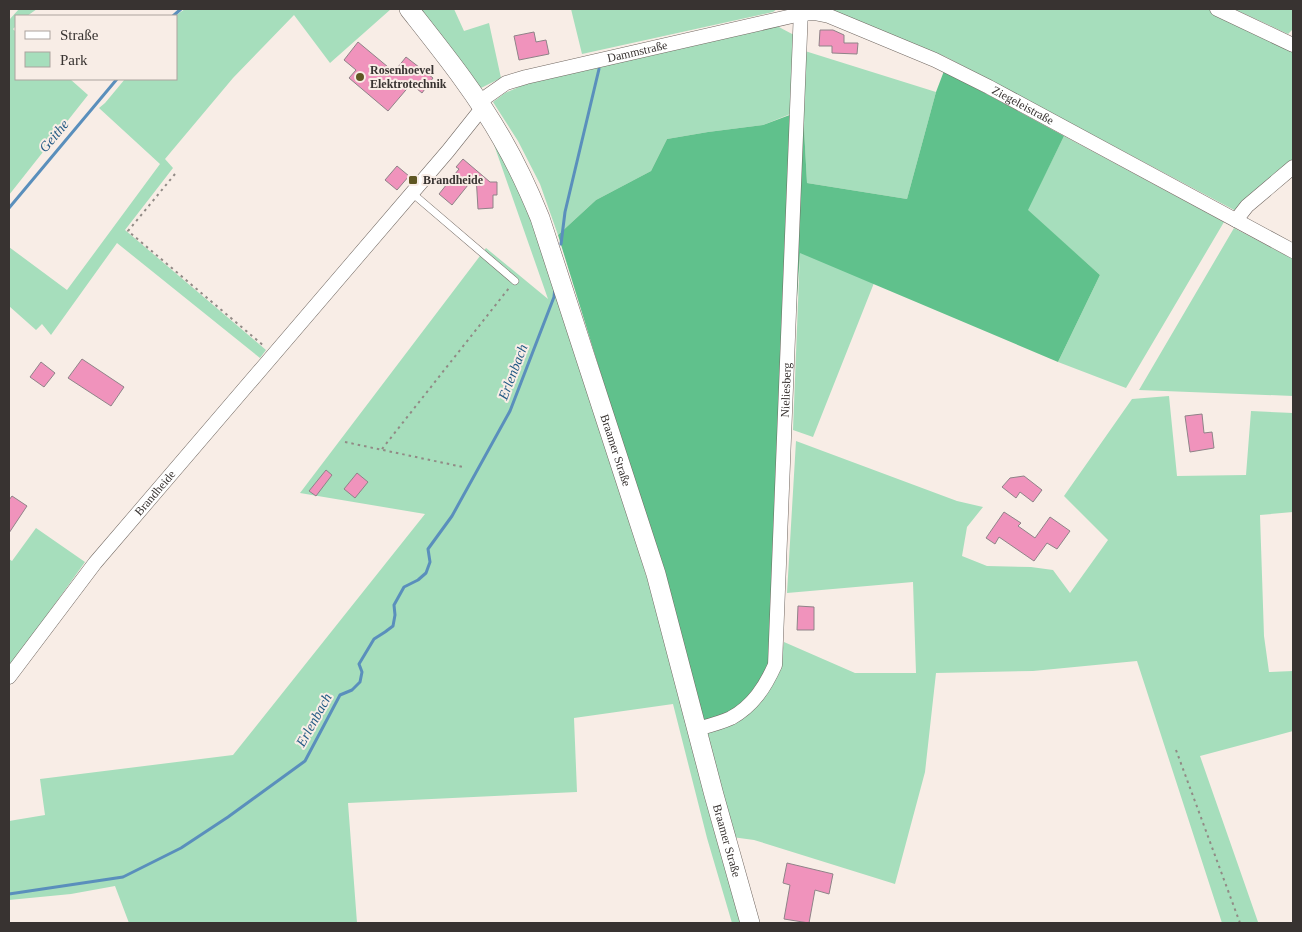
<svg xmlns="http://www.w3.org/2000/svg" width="1302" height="932" font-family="'Times New Roman',serif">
  <rect width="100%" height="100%" fill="#f8ede6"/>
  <path fill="#a6debc" d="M19 9H37L27 16H16V26L13 29 16 32V79H70L88 95 9 195V20Z
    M185 9H391L330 63 294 15 233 78 165 159 173 168 125 230 266 350 260 358 117 243 51 335 42 324 36 330 9 306V247L67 290 160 164 99 108 105 103 125 79H176L175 16Z
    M420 9H454L464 31 489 23 501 78 479 89Z
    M571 9H777L773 12 582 54Z
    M829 9H1209L1293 48V163L1236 211 946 57Z
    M1234 9H1293V29L1288 34Z
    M777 26 794 35 793 113 763 125 708 132 667 139 651 171 596 200 558 235 540 184 518 141 493 102 505 93 530 82Z
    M805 51 936 92 907 199 807 183 803 110Z
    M492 134 537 228 660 619 745 923H732L707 838 673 704 574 718 577 792 348 803 357 923H129L115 886 71 894 9 900V821L45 815 40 779 233 755 425 514 300 493 486 248 548 299 492 139Z
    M1064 136 1224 222 1126 388 1058 362 1100 275 1027 210Z
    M1234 228 1293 259V396L1139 390Z
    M800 252 874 283 813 437 793 430Z
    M1169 396 1177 476 1246 475 1251 411 1293 413V512L1260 515 1264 636 1269 672 1293 671V731L1200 756 1258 922 1222 923 1137 661 1033 671 936 673 925 772 895 884 754 840 732 837 703 723 780 666 784 642 855 673H916L913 582 787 593 796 441 957 501 983 507 967 527 962 556 987 566 1031 567 1053 570 1070 593 1108 540 1064 496 1132 399Z
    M36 528 85 562 9 668V559L12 561Z"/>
  <path fill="#60c18c" d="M944 71 1064 136 1028 210 1100 275 1058 362 800 253 772 664 749 699 728 713 703 723 662 572 558 235 596 200 651 171 667 139 708 132 763 125 803 110 807 183 907 199 936 92Z"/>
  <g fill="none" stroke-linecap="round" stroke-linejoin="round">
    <path stroke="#5a8fbc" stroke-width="3" d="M173 16 181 9
      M9 208 117 79
      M561 244 565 212 599 69
      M9 894 123 877 181 848 228 817 305 761 340 695 352 690 360 682 362 672 359 664 374 639 385 632 393 626 395 615 394 605 404 587 418 580 426 573 430 562 428 549 452 516 510 411 554 297 555 288"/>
  </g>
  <path fill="#f093bc" stroke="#8f8388" d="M820 30H833L844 35V43H858L857 54 832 53V46H819Z
    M534 32 536 42 546 40 549 54 519 60 514 36Z
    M358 42 394 72 406 57 433 78 422 93 411 84 388 111 349 78 356 70 344 60Z
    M463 159 490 182H497V195H493V208L478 209 476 175 452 205 439 194 459 169 456 167Z
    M397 166 409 176 397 190 385 180Z
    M82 359 124 387 111 406 68 378Z
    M41 362 55 373 44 387 30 377Z
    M1202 414 1204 433 1212 432 1214 448 1190 452 1185 416Z
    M326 470 332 475 316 496 309 491Z
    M357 473 368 482 355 498 344 489Z
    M1024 476 1042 490 1033 502 1020 492 1016 498 1002 487 1010 478Z
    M12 496 27 506 9 533V500Z
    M1004 512 1021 523 1018 526 1035 538 1050 517 1070 531 1057 549 1047 543 1034 561 999 537 995 544 986 538Z
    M798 606 814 607V630H797Z
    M787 863 833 874 829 894 815 890 809 923 784 919 790 885 783 883Z"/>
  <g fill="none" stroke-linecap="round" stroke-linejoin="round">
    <defs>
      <path id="lane" d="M412 193 515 281"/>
      <g id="street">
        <path d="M1217 9 1293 45"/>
        <path id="s1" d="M479 102 506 83 526 77 801 14 814 13 829 16 935 60 989 87 1293 251"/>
        <path d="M1236 220 1247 206 1293 167"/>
        <path id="s2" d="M9 677 95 563 448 151 483 107"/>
        <path id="s3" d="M697 729C708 726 720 723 731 718 753 706 765 687 775 665L801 9"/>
      </g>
      <g id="secondary">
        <path id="s4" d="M409 9C442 51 476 93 502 139 517 165 529 191 540 218L656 574 714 795 750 923"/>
      </g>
    </defs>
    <use href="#lane" stroke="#716862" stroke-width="8"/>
    <use href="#street" stroke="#716862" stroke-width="15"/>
    <use href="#secondary" stroke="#716862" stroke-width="20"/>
    <path stroke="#918a85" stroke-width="2" stroke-dasharray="2.5 4" stroke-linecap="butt" d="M175 174 128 231 264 346
      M345 442 463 467
      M382 449 509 288
      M1176 750 1240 923"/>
    <use href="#lane" stroke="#fff" stroke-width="7"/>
    <use href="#street" stroke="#fff" stroke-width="14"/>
    <use href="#secondary" stroke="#fff" stroke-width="19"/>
  </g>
  <g fill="#5f5723" stroke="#f8ede6" stroke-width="2">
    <circle cx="360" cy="77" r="5"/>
    <rect x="408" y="175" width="10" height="10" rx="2.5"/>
  </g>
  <g text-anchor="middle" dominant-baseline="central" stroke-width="4" stroke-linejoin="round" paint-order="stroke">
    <g font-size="12" fill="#383331" stroke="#f8ede6">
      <text stroke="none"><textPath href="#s1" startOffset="168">Dammstraße</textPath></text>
      <text stroke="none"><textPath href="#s1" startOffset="578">Ziegeleistraße</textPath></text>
      <text stroke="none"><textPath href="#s3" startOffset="381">Nieliesberg</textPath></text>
      <text stroke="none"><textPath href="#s4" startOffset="492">Braamer Straße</textPath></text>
      <text stroke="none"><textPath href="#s2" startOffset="235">Brandheide</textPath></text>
      <text stroke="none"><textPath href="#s4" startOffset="898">Braamer Straße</textPath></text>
    </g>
    <g font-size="12" font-weight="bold" fill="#383331" stroke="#f8ede6" text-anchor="start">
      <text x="370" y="70">Rosenhoevel<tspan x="370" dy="14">Elektrotechnik</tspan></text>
      <text x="423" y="180">Brandheide</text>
    </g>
    <g font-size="14" font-style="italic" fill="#225984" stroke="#f8ede6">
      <text transform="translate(54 136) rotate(-50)">Geithe</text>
      <text transform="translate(513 372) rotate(-69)">Erlenbach</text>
      <text transform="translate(314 720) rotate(-61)">Erlenbach</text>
    </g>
  </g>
  <rect width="1302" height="932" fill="none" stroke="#383331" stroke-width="20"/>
  <rect x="15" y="15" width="162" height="65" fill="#f8ede6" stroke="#aba39e"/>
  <rect x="25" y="31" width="25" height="8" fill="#ffffff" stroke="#aba39e"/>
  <text x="60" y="40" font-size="15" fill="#383331">Straße</text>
  <rect x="25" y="52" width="25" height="15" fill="#a6debc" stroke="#aba39e"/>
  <text x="60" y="65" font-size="15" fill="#383331">Park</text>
</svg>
